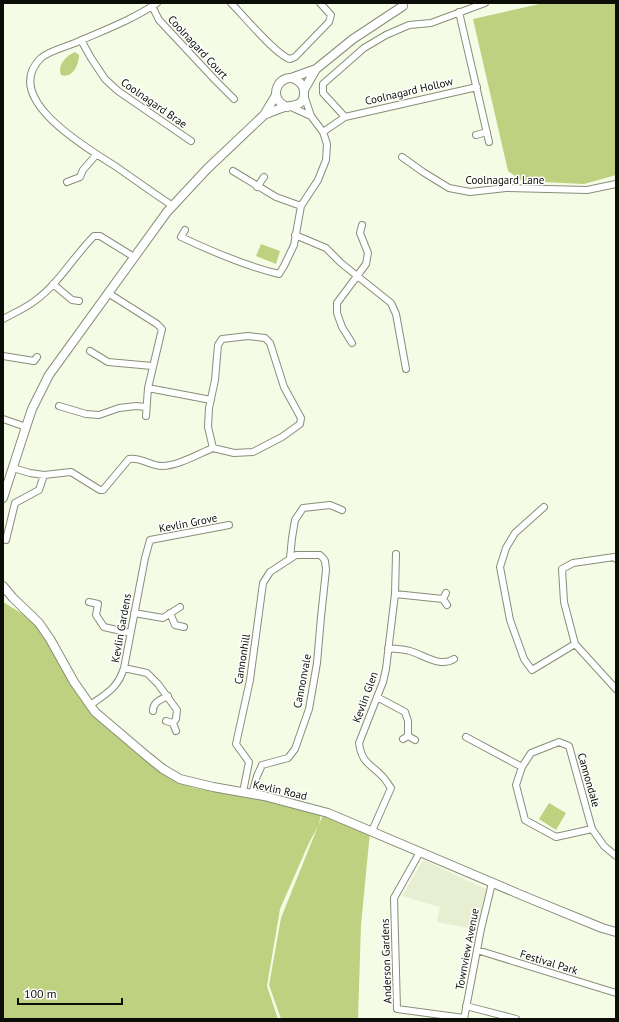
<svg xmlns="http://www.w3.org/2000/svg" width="619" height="1022" font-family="'PT Sans',sans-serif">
  <rect width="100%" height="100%" fill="#f5fce6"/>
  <path fill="#e7eed2" d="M423 860 486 889 477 930 437 922 440 907 402 896Z"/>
  <path fill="#bed180" d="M544 3H616V175L584 184 522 181 508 171 473 19Z
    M75 52 79 55C79 64 73 79 61 75 57 65 66 56 75 52Z
    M261 244 280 251 276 264 256 256Z
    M3 602C14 609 27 615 36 625 41 630 44 638 48 643 65 670 78 700 101 723L176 781 194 788 243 796 321 814 319 824 324 813 370 832 361 925 358 1019H281L269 985 281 918 318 826 308 845 280 909 267 986 278 1019H3Z
    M549 803 566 813 556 830 539 819Z"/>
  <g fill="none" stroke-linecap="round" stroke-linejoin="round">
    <defs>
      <path id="street" d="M157 3C132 20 102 31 75 43 65 47 49 51 41 58 0 98 87 148 115 166 134 179 153 193 173 206
        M231 3C243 15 276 55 290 59L295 57 329 22 331 15 320 3
        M152 6 159 20 216 81 234 99
        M459 12 489 142
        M81 40 91 58 105 79 118 91 191 141
        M291 107 311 116
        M345 117 323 93V84L364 48 386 35 409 25 431 23 485 3
        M323 132 345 117 477 87
        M476 135 487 132
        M402 157 423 172 449 188 470 192 506 188 587 190 616 184
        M233 171 276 197 301 206
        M67 182 80 177 83 170 96 155
        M257 187 264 177
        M185 230 181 237C213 252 245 266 279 274L284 266 294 245 301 206 318 180 326 160 327 144 323 132 311 116 304 95
        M295 235 326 248 341 263 391 303 396 314 406 369
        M53 284 72 300 79 301
        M108 293 157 324 162 329 148 388 146 416
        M3 319C14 313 26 308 36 300 59 283 74 256 94 236H100L134 257
        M248 336 265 338 270 343 284 387 301 418 300 424 282 437 253 452 234 453 213 448 208 427 209 408 215 380 218 345 222 339Z
        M352 343 342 327 337 313V303L366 264 368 253 360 233 362 225
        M90 351 108 362 152 366
        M3 356 34 361 37 357
        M148 388 211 400
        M59 406 86 414 99 415 119 408 136 406 146 407
        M3 419 26 427
        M13 468 30 473 44 475 71 472 100 490H103L129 459C141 457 151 466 162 466 178 466 198 454 213 448
        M544 507 515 533 506 548 500 567 510 620 524 659 532 670 575 644
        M6 540 15 503 39 490 44 475
        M290 558 292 538 295 520 303 508 330 505 342 510
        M616 559 614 557 573 563 562 569 564 602 575 644 616 689
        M446 593 443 599 447 605
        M395 594 443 599
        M89 602 98 604 96 615 104 627 130 633
        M134 613 163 618 180 607
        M170 613 175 625 184 627
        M388 648C395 649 403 649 410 651 424 655 440 668 454 659
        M124 668 147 673 158 684 177 710 176 719 173 723
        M377 697 405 712 408 721V736
        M90 705C106 694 118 688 124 668L145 558 150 540 229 525
        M153 711C153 702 160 700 168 696
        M166 721 173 723 176 731
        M466 737 522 767
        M403 739 408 736 415 740
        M243 792 249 762 236 744 250 680 263 583 270 572 296 555H320L323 558 325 561 326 570 321 617 317 663 309 709 295 749 288 758 262 765 257 776 252 794
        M592 829 556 837 525 820 516 785 522 767 531 753 559 742 569 746 592 829 604 846 616 856
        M372 831 391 788C388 784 386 780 383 777 370 763 362 764 359 743L383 682 386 669 395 594 396 554
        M420 852 394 898 397 1009 464 1018
        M477 950 616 993
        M466 1006 516 1019
        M464 1019 481 929 492 883"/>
      <path id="secondary" d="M291 78 316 69
        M304 90 316 69 353 39 403 6
        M264 115C271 112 278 109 285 107 294 105 305 106 304 92 304 87 302 84 298 81 282 69 264 97 287 107
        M3 498 26 427 32 409 49 375 167 212 207 169 264 115 276 95
        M3 586 13 598 39 623 50 639 74 682 95 712 148 757 163 769 180 779 213 787 264 796 328 813 526 897 602 928 616 932"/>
    </defs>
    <use href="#street" stroke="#888e7a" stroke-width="8"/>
    <use href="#secondary" stroke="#888e7a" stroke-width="10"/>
    <use href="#street" stroke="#fff" stroke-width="6"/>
    <use href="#secondary" stroke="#fff" stroke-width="8"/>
  </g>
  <g text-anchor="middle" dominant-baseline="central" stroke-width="3" stroke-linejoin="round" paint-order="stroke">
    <g font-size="11" fill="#0c0d07" stroke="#fff">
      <text transform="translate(198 47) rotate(47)">Coolnagard Court</text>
      <text transform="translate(409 91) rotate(-13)">Coolnagard Hollow</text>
      <text transform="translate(154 103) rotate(35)">Coolnagard Brae</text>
      <text x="505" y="180">Coolnagard Lane</text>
      <text transform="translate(188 523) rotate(-11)">Kevlin Grove</text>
      <text transform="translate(121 628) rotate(-80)">Kevlin Gardens</text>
      <text transform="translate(242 659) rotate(-81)">Cannonhill</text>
      <text transform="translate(302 681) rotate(-79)">Cannonvale</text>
      <text transform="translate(365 697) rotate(-70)">Kevlin Glen</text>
      <text transform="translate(589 780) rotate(74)">Cannondale</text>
      <text transform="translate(280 790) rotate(13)">Kevlin Road</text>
      <text transform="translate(467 949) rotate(-79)">Townview Avenue</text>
      <text transform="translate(386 961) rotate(-92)">Anderson Gardens</text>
      <text transform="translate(549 962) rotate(17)">Festival Park</text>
    </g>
  </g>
  <rect width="619" height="1022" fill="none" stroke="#0c0d07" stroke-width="8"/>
  <path d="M18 998v6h104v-6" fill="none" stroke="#0c0d07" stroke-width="2"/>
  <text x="24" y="998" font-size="12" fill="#0c0d07" stroke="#ffffff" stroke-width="3" paint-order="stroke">100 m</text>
</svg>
